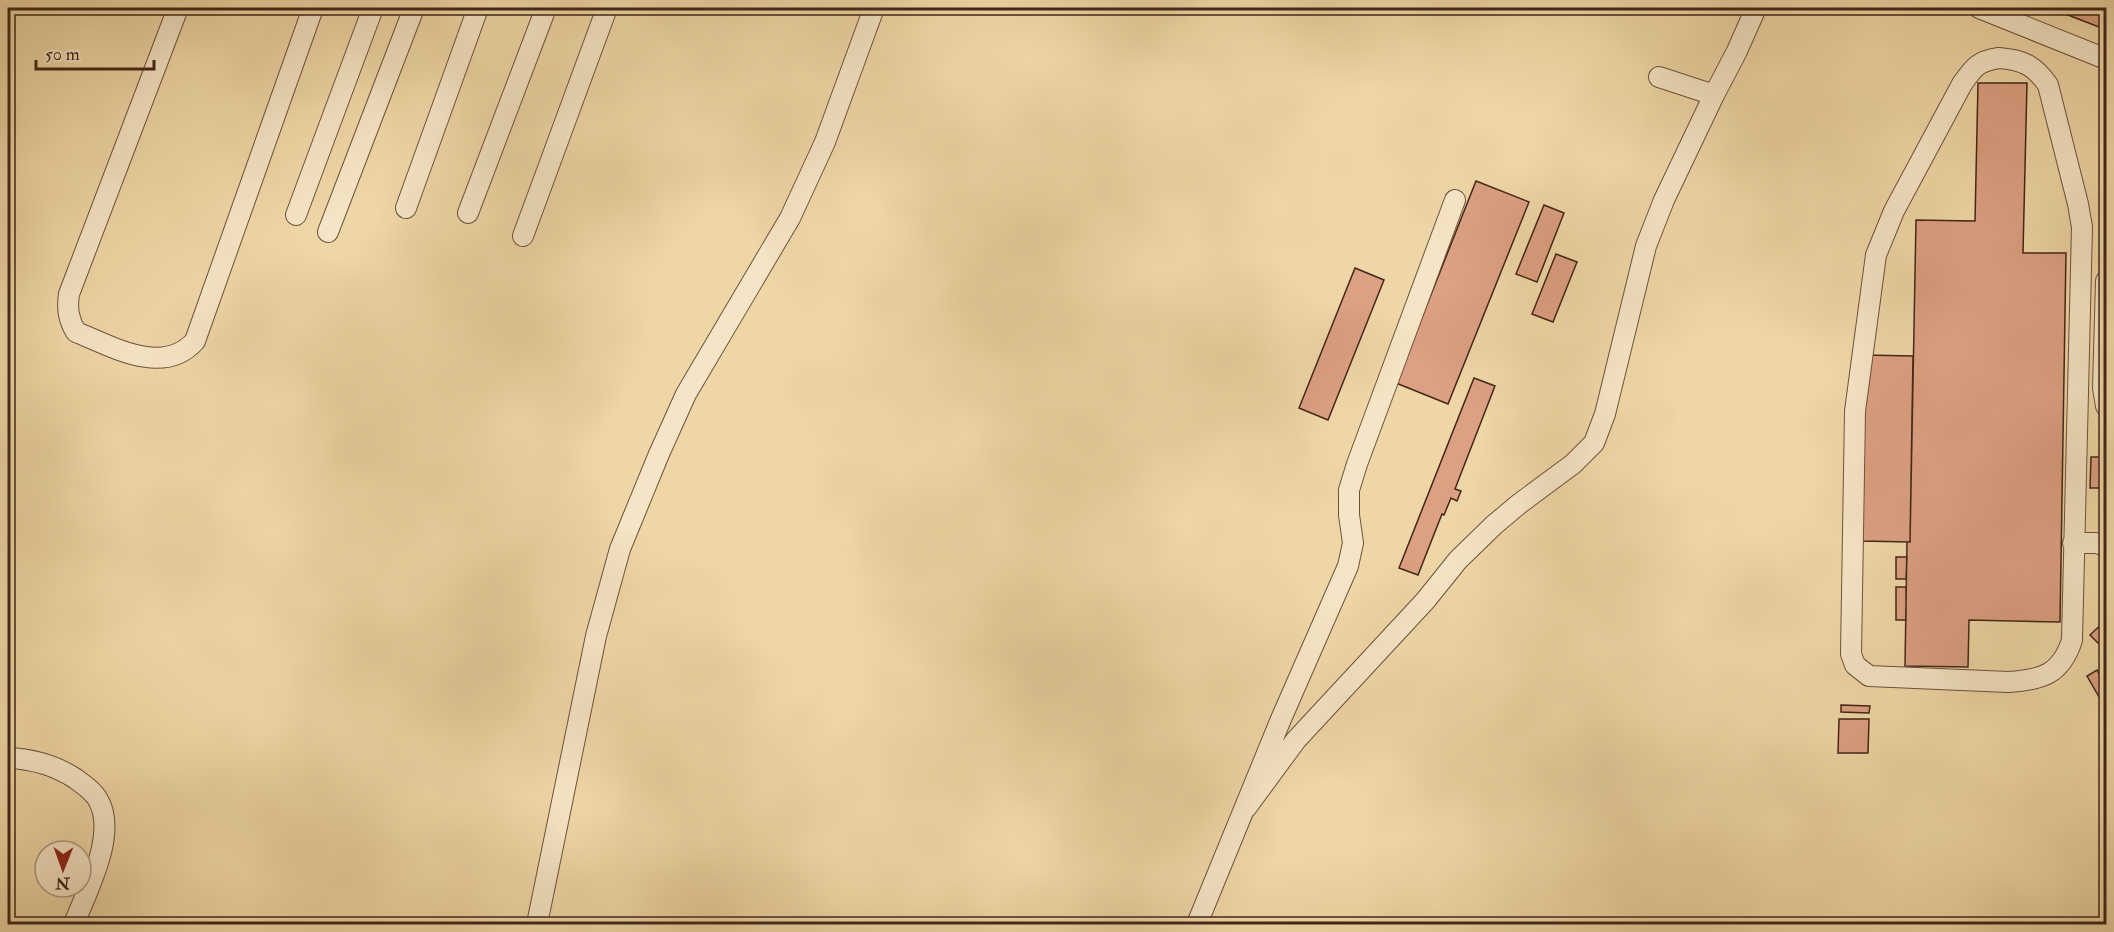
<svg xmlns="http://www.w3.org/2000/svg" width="2114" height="932" font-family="'IM FELL Double Pica',serif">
  <rect width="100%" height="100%" fill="#efd6a6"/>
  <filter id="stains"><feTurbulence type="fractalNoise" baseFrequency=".00333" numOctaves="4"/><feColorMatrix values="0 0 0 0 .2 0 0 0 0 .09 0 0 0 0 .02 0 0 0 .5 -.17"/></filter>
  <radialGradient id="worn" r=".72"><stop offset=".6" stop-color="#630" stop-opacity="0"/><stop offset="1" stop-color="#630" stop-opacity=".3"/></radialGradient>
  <path fill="#dca082" stroke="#422617" stroke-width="1.5" d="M2050 8H2106L2099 27Z
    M2106 8V23L2101 21Z
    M1978 83H2027L2023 253H2066L2060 622 1969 620 1968 667 1905 666 1907 542H1910L1916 220 1975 221Z
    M1476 181 1529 202 1448 404 1396 383Z
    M1544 205 1564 213 1537 282 1516 274Z
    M1556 254 1577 262 1553 322 1532 314Z
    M1355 268 1384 280 1328 420 1299 408Z
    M1864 355 1913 356 1910 542 1861 541Z
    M1474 378 1495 386 1455 489 1461 491 1457 501 1451 498 1444 515 1442 514 1418 575 1399 568Z
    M2091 457H2105V488H2090Z
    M1896 557H1907L1906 579H1896Z
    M1896 587H1906V620H1896Z
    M2106 620V635L2098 643 2090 635Z
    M2097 670 2106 687V709L2087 676Z
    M1841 705 1870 706 1869 713 1841 712Z
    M1839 719H1869L1868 753H1838Z"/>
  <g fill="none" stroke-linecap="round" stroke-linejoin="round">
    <defs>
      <path id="minor" d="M178 8 69 294C67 308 68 319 76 332 111 346 163 377 195 341L313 8
        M1979 8 2106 59
        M1999 58C2023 60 2034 65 2048 85L2078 204 2082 227 2072 640C2061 675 2041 680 2008 682L1869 676 1855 665 1851 654 1855 411 1876 255 1894 211 1962 84C1974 67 1978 61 1999 58Z
        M1659 77 1714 95
        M406 208 478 8
        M468 213 546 8
        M296 215 373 8
        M328 232 414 8
        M523 236 607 8
        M2106 281 2103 388 2106 406
        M2073 543H2096L2106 546
        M8 758C33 759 55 765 76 779 84 785 92 790 97 798 119 832 87 890 74 924
        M1246 808 1296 740 1425 601 1458 560 1494 525 1519 504 1573 464 1594 443 1605 414 1646 246 1664 200 1714 95 1737 51 1756 8
        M537 924 596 636 620 549 659 454 686 394 790 218 825 142 874 8
        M1197 924 1281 719 1348 566 1353 543 1349 515V490L1357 464 1455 200"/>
    </defs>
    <use href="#minor" stroke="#6d523b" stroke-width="22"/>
    <use href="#minor" stroke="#f5e4c5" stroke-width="20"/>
  </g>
  <rect width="2114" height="932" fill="none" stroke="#efd6a6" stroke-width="30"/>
  <rect x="9" y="9" width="2096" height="914" fill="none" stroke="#422617" stroke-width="3"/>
  <rect x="15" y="15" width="2084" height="902" fill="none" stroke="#422617" stroke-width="1.5"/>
  <g transform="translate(63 869) rotate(181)"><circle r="28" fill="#f5e4c5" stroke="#ad987f" stroke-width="1.5"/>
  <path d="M0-4.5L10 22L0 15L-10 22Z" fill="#8f2418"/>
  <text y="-9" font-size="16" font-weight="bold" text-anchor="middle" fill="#422617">N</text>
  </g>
  <path d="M36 60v9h118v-9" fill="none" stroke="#422617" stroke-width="3"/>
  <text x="45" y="60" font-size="18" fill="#422617" stroke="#f5e4c5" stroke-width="4.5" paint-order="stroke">50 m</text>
  <rect width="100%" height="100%" filter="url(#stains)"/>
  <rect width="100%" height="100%" fill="url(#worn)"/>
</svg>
